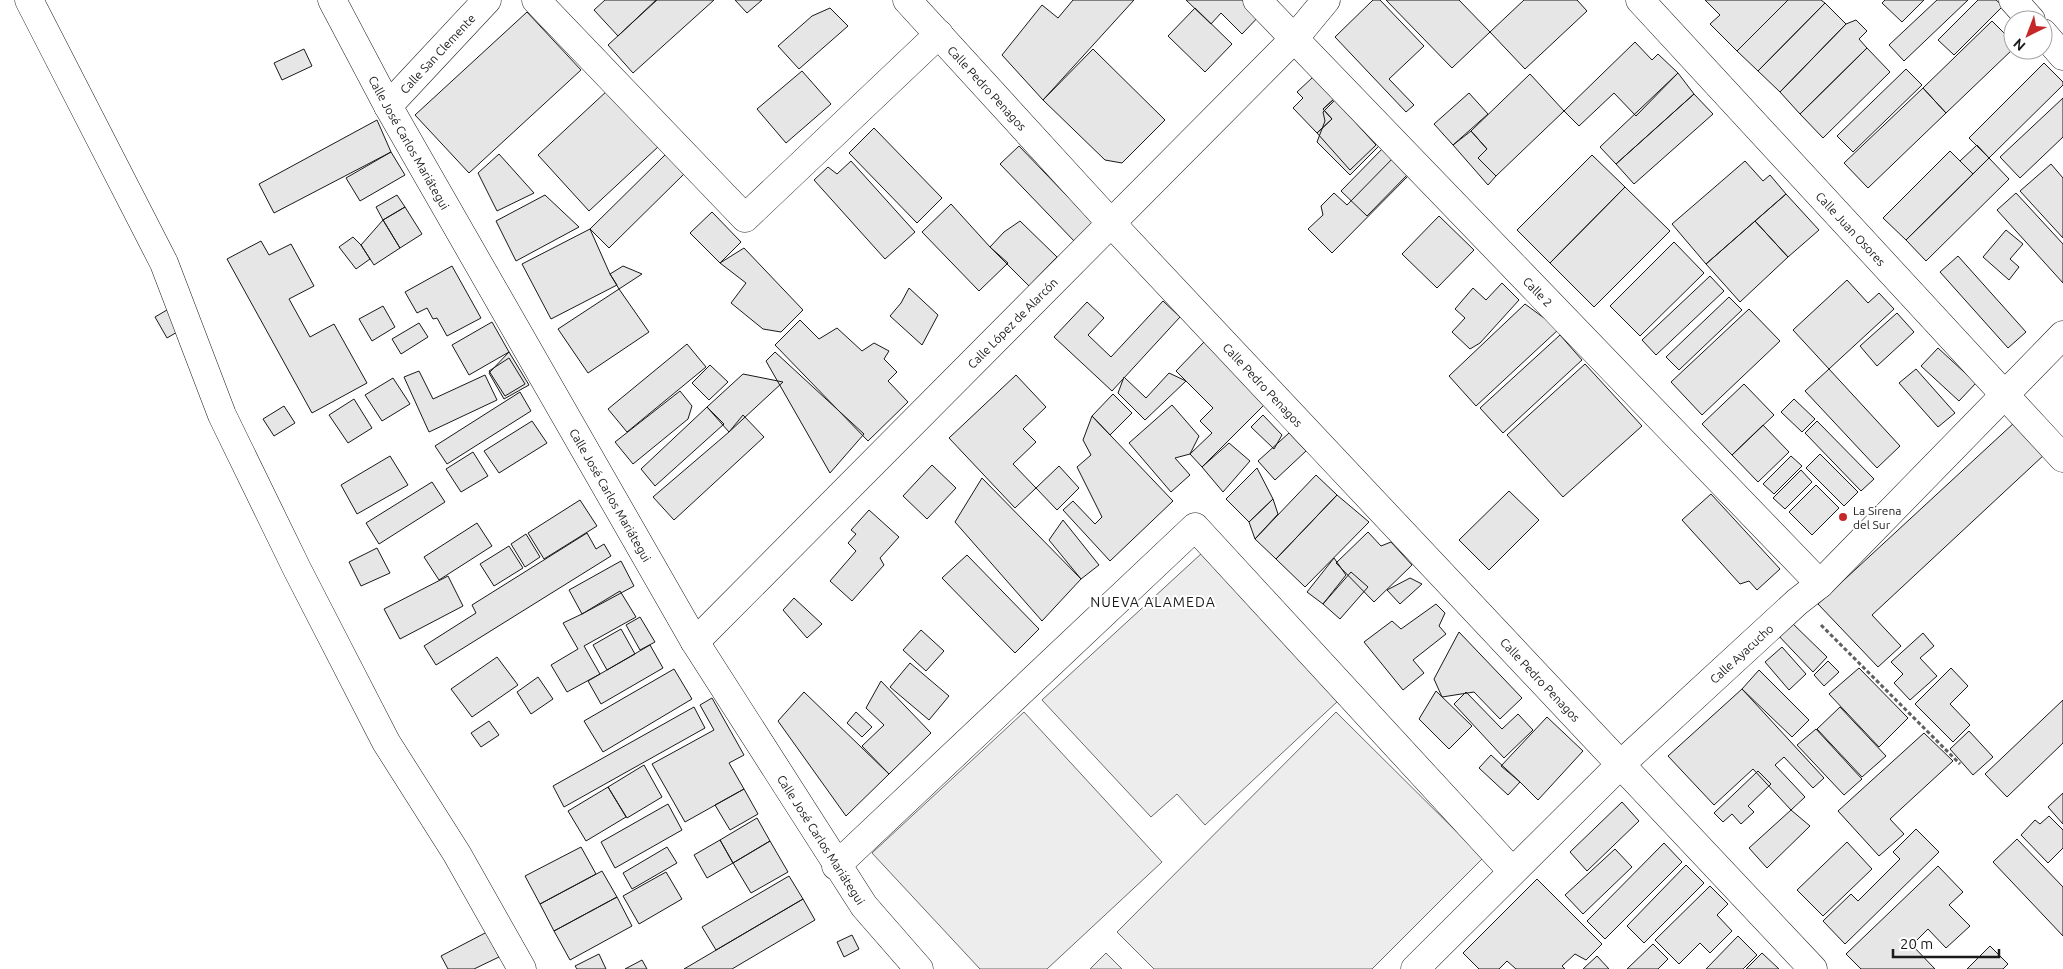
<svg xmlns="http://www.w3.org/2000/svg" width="2063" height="969" font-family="Ubuntu,sans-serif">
  <rect width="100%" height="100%" fill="#fff"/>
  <path fill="#ededed" stroke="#6a6a6a" d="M1202 553 1339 700 1205 825 1177 794 1151 817 1042 700Z
    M1024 712 1162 862 1047 969H980L872 853Z
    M1336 712 1483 858 1372 969H1154L1117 932Z
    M1106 953 1122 969H1090Z"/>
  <path fill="#e6e6e6" stroke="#1a1a1a" d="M605 0H656L618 36 594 10Z
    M657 0H714L633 73 608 45Z
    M735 0H762L747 13Z
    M1073 0H1134L1043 100 1002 55 1042 5 1058 18Z
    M1186 0H1251L1263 12 1242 34 1221 13 1211 24Z
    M1373 0H1380L1424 46 1389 79 1414 105 1406 112 1335 37Z
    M1386 0H1459L1490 32 1452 68Z
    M1524 0H1577L1587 11 1525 69 1490 32Z
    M1705 0H1788L1737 51 1710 24 1720 15Z
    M1788 0H1821L1825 3 1758 71 1737 51Z
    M1885 0H1924L1902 22 1882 3Z
    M1937 0H1968L1904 61 1889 45Z
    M1978 0H1996L2003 6 1954 55 1938 40Z
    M1825 3 1846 24 1780 92 1758 71Z
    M830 8 848 26 799 69 778 46 812 16Z
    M1195 8 1232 44 1205 72 1168 36Z
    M527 12 581 70 469 173 415 115Z
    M1856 20 1867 31 1859 39 1867 48 1800 114 1780 92 1846 24Z
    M1992 21 2013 42V49L1946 113 1923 88Z
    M1635 42 1652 60 1658 54 1678 73 1636 116 1614 93 1579 126 1564 111Z
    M1867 48 1890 72 1823 138 1800 114Z
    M304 49 312 66 282 80 274 63Z
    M1093 49 1165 120 1122 163 1105 160 1043 100Z
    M2044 63 2063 82V85L1989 158 1969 138Z
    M1906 69 1922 85 1853 152 1837 136Z
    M802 71 831 104 786 143 757 109Z
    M1678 73 1694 94 1616 164 1600 147Z
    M1530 74 1564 111 1496 176 1478 158 1487 149 1471 131Z
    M1313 77 1334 99 1323 109 1332 119 1317 133 1293 108 1303 98 1297 92Z
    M1923 88 1946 113 1868 188 1844 163Z
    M608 90 659 146 589 211 538 155Z
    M1469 93 1488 114 1453 145 1434 124Z
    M1694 94 1713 114 1634 184 1616 164Z
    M2063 98V137L2020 178 2000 157Z
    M1334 99 1376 145 1350 170 1317 133 1332 119 1323 109Z
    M1336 99 1381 144 1350 175 1317 142 1325 121 1323 112Z
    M377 120 391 152 274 213 259 184Z
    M874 128 942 198 917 223 849 153Z
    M1471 131 1487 149 1478 158 1496 176 1488 185 1453 145Z
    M1977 145 1989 158 1973 174 1960 161Z
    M1019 146 1095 225 1076 243 1000 164Z
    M1384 147 1410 172 1367 216 1341 191Z
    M1950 151 1973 174 1906 240 1883 218Z
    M391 152 405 175 360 201 346 178Z
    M499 154 534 193 497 211 478 173Z
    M666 154 685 173 609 248 590 229Z
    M1592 155 1625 187 1550 263 1517 230Z
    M1395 156 1412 172 1332 253 1308 229 1323 215 1321 206 1334 193 1347 205Z
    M1989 158 2009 179 1926 261 1906 240Z
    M851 161 915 232 885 259 814 180 828 167 837 174Z
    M1745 161 1763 181 1770 175 1786 194 1706 264 1672 224Z
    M2051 164 2063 178V238L2020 191Z
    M1625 187 1670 231 1594 307 1550 263Z
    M2016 193 2063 244V283L1997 210Z
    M1786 194 1819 230 1788 257 1755 221Z
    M397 195 405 207 383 220 376 207Z
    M545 195 579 227 516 261 496 221Z
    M951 204 990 247 1008 263 979 291 922 232Z
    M405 207 422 234 400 248 383 220Z
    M712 212 741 242 720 263 690 233Z
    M1439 216 1474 250 1437 288 1402 254Z
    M383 220 400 248 374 265 361 245Z
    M1020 221 1057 257 1029 286 990 247 1004 232Z
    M1755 221 1788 257 1740 302 1706 264Z
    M590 229 610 274 617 285 551 319 522 264Z
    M2006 230 2023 244 2010 259 2019 267 2009 280 1983 257Z
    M353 237 361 245 370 259 356 269 339 247Z
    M261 241 269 255 291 244 314 286 289 299 310 337 334 324 367 383 312 413 227 259Z
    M1674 242 1704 273 1640 336 1610 306Z
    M744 248 803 310 781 332 763 329 731 303 746 283 720 263Z
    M1958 256 2026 332 2008 348 1940 272Z
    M452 266 481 318 447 336 437 318 433 319 427 308 417 313 405 292Z
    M623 266 642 274 619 289 610 274Z
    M1710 276 1724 291 1656 355 1642 340Z
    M1847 280 1868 303 1879 293 1894 309 1829 369 1793 330Z
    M1502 283 1519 300 1480 343 1470 349 1452 332 1465 318 1455 309 1473 288 1486 300Z
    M909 288 938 315 922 345 890 316 901 303Z
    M619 289 649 332 588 373 558 329Z
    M1729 297 1742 310 1679 370 1666 357Z
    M1163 301 1180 317 1112 391 1054 337 1087 302 1104 318 1088 335 1111 357Z
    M1525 304 1559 329 1476 406 1449 376Z
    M383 306 395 327 372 341 359 319Z
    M172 307 184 328 167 338 155 317Z
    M1749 309 1780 341 1702 415 1671 382Z
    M1897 313 1914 332 1877 366 1860 346Z
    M800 320 819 339 837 328 862 351 874 343 889 351 884 359 897 372 888 381 908 402 868 441 775 345Z
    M492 322 509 352 469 375 452 345Z
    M419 323 428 337 401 354 392 339Z
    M1560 335 1582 360 1503 433 1480 408Z
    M1204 342 1265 404 1202 467 1190 454 1212 433 1200 421 1213 408 1176 371Z
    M687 344 706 367 627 432 608 409Z
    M1938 348 1976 383 1959 401 1921 366Z
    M509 352 529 385 504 399 489 373Z
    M775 352 864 434 830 473 766 361Z
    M509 358 525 384 505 396 489 371Z
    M1585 364 1642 426 1563 497 1507 435Z
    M710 365 728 382 709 400 692 383Z
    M1829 369 1900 446 1877 468 1805 391Z
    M1916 369 1955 413 1938 427 1899 383Z
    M419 371 433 399 485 375 497 400 429 432 404 377Z
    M1169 373 1186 381 1145 420 1118 393 1124 377 1146 398Z
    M743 374 783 382 729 432 707 407Z
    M1016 375 1046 407 1023 429 1036 442 1013 464 1036 488 1015 508 949 438Z
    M393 378 410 404 382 421 365 395Z
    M1744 384 1774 415 1732 455 1702 424Z
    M680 391 692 406 688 419 633 464 615 442Z
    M520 392 531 411 447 464 435 446Z
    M1113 394 1132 413 1110 435 1092 416Z
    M354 399 372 428 348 443 329 415Z
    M1794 399 1815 419 1802 432 1781 412Z
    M1172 405 1199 436 1190 454 1175 458 1190 475 1171 492 1129 443Z
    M284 406 295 423 274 436 263 419Z
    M707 407 724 424 655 486 641 469Z
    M743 415 764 437 674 520 653 497 729 432Z
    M1263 415 1282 435 1274 449 1251 427Z
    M1092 416 1173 501 1110 561 1063 510 1073 501 1095 524 1102 517 1077 467 1091 455 1083 440Z
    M532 421 547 443 499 473 484 451Z
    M1817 421 1874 479 1861 491 1805 433Z
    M2015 422 2045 454 1872 615 1901 646 1878 667 1818 604Z
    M1763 425 1789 452 1758 482 1732 455Z
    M1289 433 1306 451 1275 480 1258 461Z
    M1229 443 1250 461 1223 492 1202 467Z
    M473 452 488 476 461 492 446 469Z
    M1820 454 1858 492 1844 506 1806 468Z
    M390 456 408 485 357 514 341 485Z
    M1791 456 1802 466 1774 494 1763 484Z
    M932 465 956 488 927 519 903 496Z
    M1059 466 1079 488 1057 510 1036 488Z
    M1257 468 1273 499 1249 522 1226 499Z
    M1801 470 1812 482 1785 509 1773 498Z
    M1316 475 1337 495 1276 559 1255 539Z
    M982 478 1081 579 1042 621 955 522Z
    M432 482 445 502 379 544 366 523Z
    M1816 485 1839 508 1812 535 1789 512Z
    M1509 491 1539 520 1489 570 1459 540Z
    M1711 494 1780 569 1757 590 1749 581 1740 584 1682 520Z
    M1337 495 1369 522 1305 587 1276 559Z
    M1273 499 1278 514 1255 539 1249 522Z
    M580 500 597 526 544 559 528 533Z
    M869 510 899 537 880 558 884 565 852 601 830 581 856 551 848 543 856 534 851 530Z
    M1063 520 1099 565 1081 579 1049 540Z
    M477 523 492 546 439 580 424 557Z
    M1368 532 1381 546 1391 542 1412 565 1374 602 1336 563Z
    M587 533 596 549 604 544 611 556 436 665 424 646 476 613 472 605Z
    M526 534 540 557 525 567 511 544Z
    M509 546 523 568 494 586 480 564Z
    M377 548 390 573 361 586 349 562Z
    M967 555 1039 629 1015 653 942 578Z
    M1334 558 1346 575 1323 604 1307 592Z
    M621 561 634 586 582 614 569 590Z
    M1351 572 1368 587 1340 619 1323 604Z
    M448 576 463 606 400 639 384 609Z
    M1410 578 1422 584 1400 604 1387 590Z
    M620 591 636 617 584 646 600 674 567 692 551 665 578 649 563 623 582 614Z
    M794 598 822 624 807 638 783 610Z
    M1436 604 1445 613 1439 626 1446 634 1413 660 1424 673 1403 690 1364 642 1392 621 1401 629Z
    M640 617 655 642 640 650 626 625Z
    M1789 620 1827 657 1813 672 1776 633Z
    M621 629 635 654 607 670 593 645Z
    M921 630 944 651 926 671 903 650Z
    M1459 632 1522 698 1500 719 1474 692 1442 697 1434 679Z
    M1923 633 1934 646 1920 658 1937 676 1910 700 1894 683 1903 674 1891 662Z
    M650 645 663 668 601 704 588 681Z
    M1782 647 1806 674 1789 690 1765 662Z
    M497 657 518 685 472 717 451 689Z
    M1828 661 1839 672 1824 686 1814 675Z
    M910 663 949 696 929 720 890 687Z
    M1859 668 1908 718 1879 747 1829 694Z
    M1951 668 1968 686 1950 704 1970 725 1953 742 1915 704Z
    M674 669 692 699 603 752 584 721Z
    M1759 670 1809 720 1792 737 1742 689Z
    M538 677 553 699 531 714 517 692Z
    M881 681 931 733 889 774 862 746 884 725 866 708Z
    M1742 689 1824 778 1813 788 1784 757 1775 765 1805 797 1791 810 1753 769 1714 805 1668 756Z
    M1436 691 1472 726 1449 749 1419 719Z
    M804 692 889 774 846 816 778 721Z
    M1466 692 1502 729 1518 714 1533 730 1504 758 1454 704Z
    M712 698 744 755 729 763 744 789 685 822 652 764 714 730 700 705Z
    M2063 700V743L2007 797 1985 774Z
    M694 707 705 728 564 807 553 786Z
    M1840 707 1886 756 1862 777 1817 729Z
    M856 712 872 727 862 737 847 723Z
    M1547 717 1583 751 1538 800 1520 782 1501 766Z
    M489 721 499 735 481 747 471 733Z
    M1816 729 1862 779 1844 795 1797 745Z
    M1969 731 1993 757 1973 775 1950 749Z
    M1924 733 1953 761 1890 819 1904 834 1879 856 1838 811Z
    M1491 755 1520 782 1508 795 1479 768Z
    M644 765 662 797 627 818 608 787Z
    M1758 771 1771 784 1748 806 1754 812 1741 824 1732 814 1723 822 1714 813Z
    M608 787 626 817 586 841 568 811Z
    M744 789 758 814 730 830 715 805Z
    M2063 793V824L2048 807Z
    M1622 802 1639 821 1587 871 1570 852Z
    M668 804 682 830 615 868 601 842Z
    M1791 810 1810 826 1767 868 1749 848Z
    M2049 816 2063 830V848L2048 863 2021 835 2035 820 2040 824Z
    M757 818 770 841 733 863 720 840Z
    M1916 829 1939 852 1845 944 1823 921 1851 894 1858 901 1900 859 1893 852Z
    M2017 839 2063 887V936L1993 862Z
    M720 840 733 863 707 878 694 855Z
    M770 841 788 872 751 893 733 863Z
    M1847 842 1872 869 1823 916 1797 890Z
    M1664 843 1682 862 1605 939 1587 921Z
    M581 847 596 874 540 904 525 876Z
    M667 847 677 863 632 889 623 873Z
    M1615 849 1632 867 1583 914 1565 895Z
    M1686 865 1704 883 1644 943 1627 926Z
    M1938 866 1963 892 1949 905 1970 926 1946 948 1928 929 1912 945 1935 969H1861L1846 954Z
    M602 871 617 897 554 931 540 904Z
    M666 872 682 899 639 924 623 896Z
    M789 876 803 899 716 950 702 927Z
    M1537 879 1602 944 1586 960 1575 954 1562 966 1565 969H1516L1507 961 1499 969H1479L1463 953Z
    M1710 886 1728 904 1717 915 1732 931 1710 953 1700 943 1679 964 1655 940Z
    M617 897 632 926 570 960 554 931Z
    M803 899 815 920 732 969H684Z
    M487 932 499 957 474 969H448L441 956Z
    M852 935 859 949 844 957 837 942Z
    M1738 936 1757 955 1743 969H1706Z
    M1653 944 1668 959 1658 969H1627Z
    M1990 946 2008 964 2003 969H1967Z
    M1762 953 1779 969H1746Z
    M599 954 606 969H577L575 966Z
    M1597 956 1609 969H1583Z
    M642 960 647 969H625Z"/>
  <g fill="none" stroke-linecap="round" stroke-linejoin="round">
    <defs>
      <g id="minor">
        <path d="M29 0 164 263 222 415 297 569 386 742 457 854 522 969"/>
        <path id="s1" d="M332 0 388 106 695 642 864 906 919 969"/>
        <path d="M536 0 745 218 939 34"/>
        <path id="s2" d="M907 0 1111 223 1813 969"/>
        <path id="s3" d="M1257 0 1820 584"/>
        <path id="s4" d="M1640 0 2063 458"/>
        <path d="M2013 0 2031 20"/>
        <path d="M2043 33 2063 56"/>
        <path id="s5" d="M388 106 487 0"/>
        <path id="s6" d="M695 642 1293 40 1326 0"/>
        <path d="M836 866 1195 527 1512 871"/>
        <path id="s7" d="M1415 969 1620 765 1797 602 1820 584 2063 335"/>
      </g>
    </defs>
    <use href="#minor" stroke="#1a1a1a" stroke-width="29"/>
    <path stroke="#5f5f5f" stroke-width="3" stroke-dasharray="4 2.5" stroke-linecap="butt" d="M1821 625 1960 764"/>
    <use href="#minor" stroke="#fff" stroke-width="28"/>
  </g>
  <circle fill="#c62828" stroke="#fff" stroke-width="2" cx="1843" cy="517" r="5"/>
  <g text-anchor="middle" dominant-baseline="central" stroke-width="4" stroke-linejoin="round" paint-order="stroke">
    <g font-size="12" fill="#1a1a1a" stroke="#fff">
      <text stroke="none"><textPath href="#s5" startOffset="72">Calle San Clemente</textPath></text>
      <text stroke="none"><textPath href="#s2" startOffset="119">Calle Pedro Penagos</textPath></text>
      <text stroke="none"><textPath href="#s1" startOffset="162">Calle José Carlos Mariátegui</textPath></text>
      <text stroke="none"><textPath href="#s4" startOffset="311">Calle Juan Osores</textPath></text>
      <text stroke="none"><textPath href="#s3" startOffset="405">Calle 2</textPath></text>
      <text stroke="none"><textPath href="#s6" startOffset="450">Calle López de Alarcón</textPath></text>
      <text stroke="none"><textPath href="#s2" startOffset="524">Calle Pedro Penagos</textPath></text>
      <text stroke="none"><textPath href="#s1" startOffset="568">Calle José Carlos Mariátegui</textPath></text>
      <text stroke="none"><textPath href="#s7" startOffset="454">Calle Ayacucho</textPath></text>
      <text stroke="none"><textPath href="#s2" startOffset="929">Calle Pedro Penagos</textPath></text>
      <text stroke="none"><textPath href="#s1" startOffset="972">Calle José Carlos Mariátegui</textPath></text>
    </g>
    <g font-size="12" fill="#1a1a1a" stroke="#fff" text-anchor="start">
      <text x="1853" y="510">La Sirena<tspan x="1853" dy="14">del Sur</tspan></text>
    </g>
    <g font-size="14" letter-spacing="1" fill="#1a1a1a" stroke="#fff">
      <text x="1153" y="602">NUEVA ALAMEDA</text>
    </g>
  </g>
  <g transform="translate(2028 35) rotate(222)"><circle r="24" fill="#ffffff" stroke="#a3a3a3"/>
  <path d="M0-4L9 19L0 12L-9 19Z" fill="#c62828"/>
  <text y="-8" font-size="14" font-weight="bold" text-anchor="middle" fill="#1a1a1a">N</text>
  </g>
  <path d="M1893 949v8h106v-8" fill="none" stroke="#1a1a1a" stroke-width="2.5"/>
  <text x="1900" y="949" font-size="15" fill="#1a1a1a" stroke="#ffffff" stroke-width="4" paint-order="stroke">20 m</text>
</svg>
